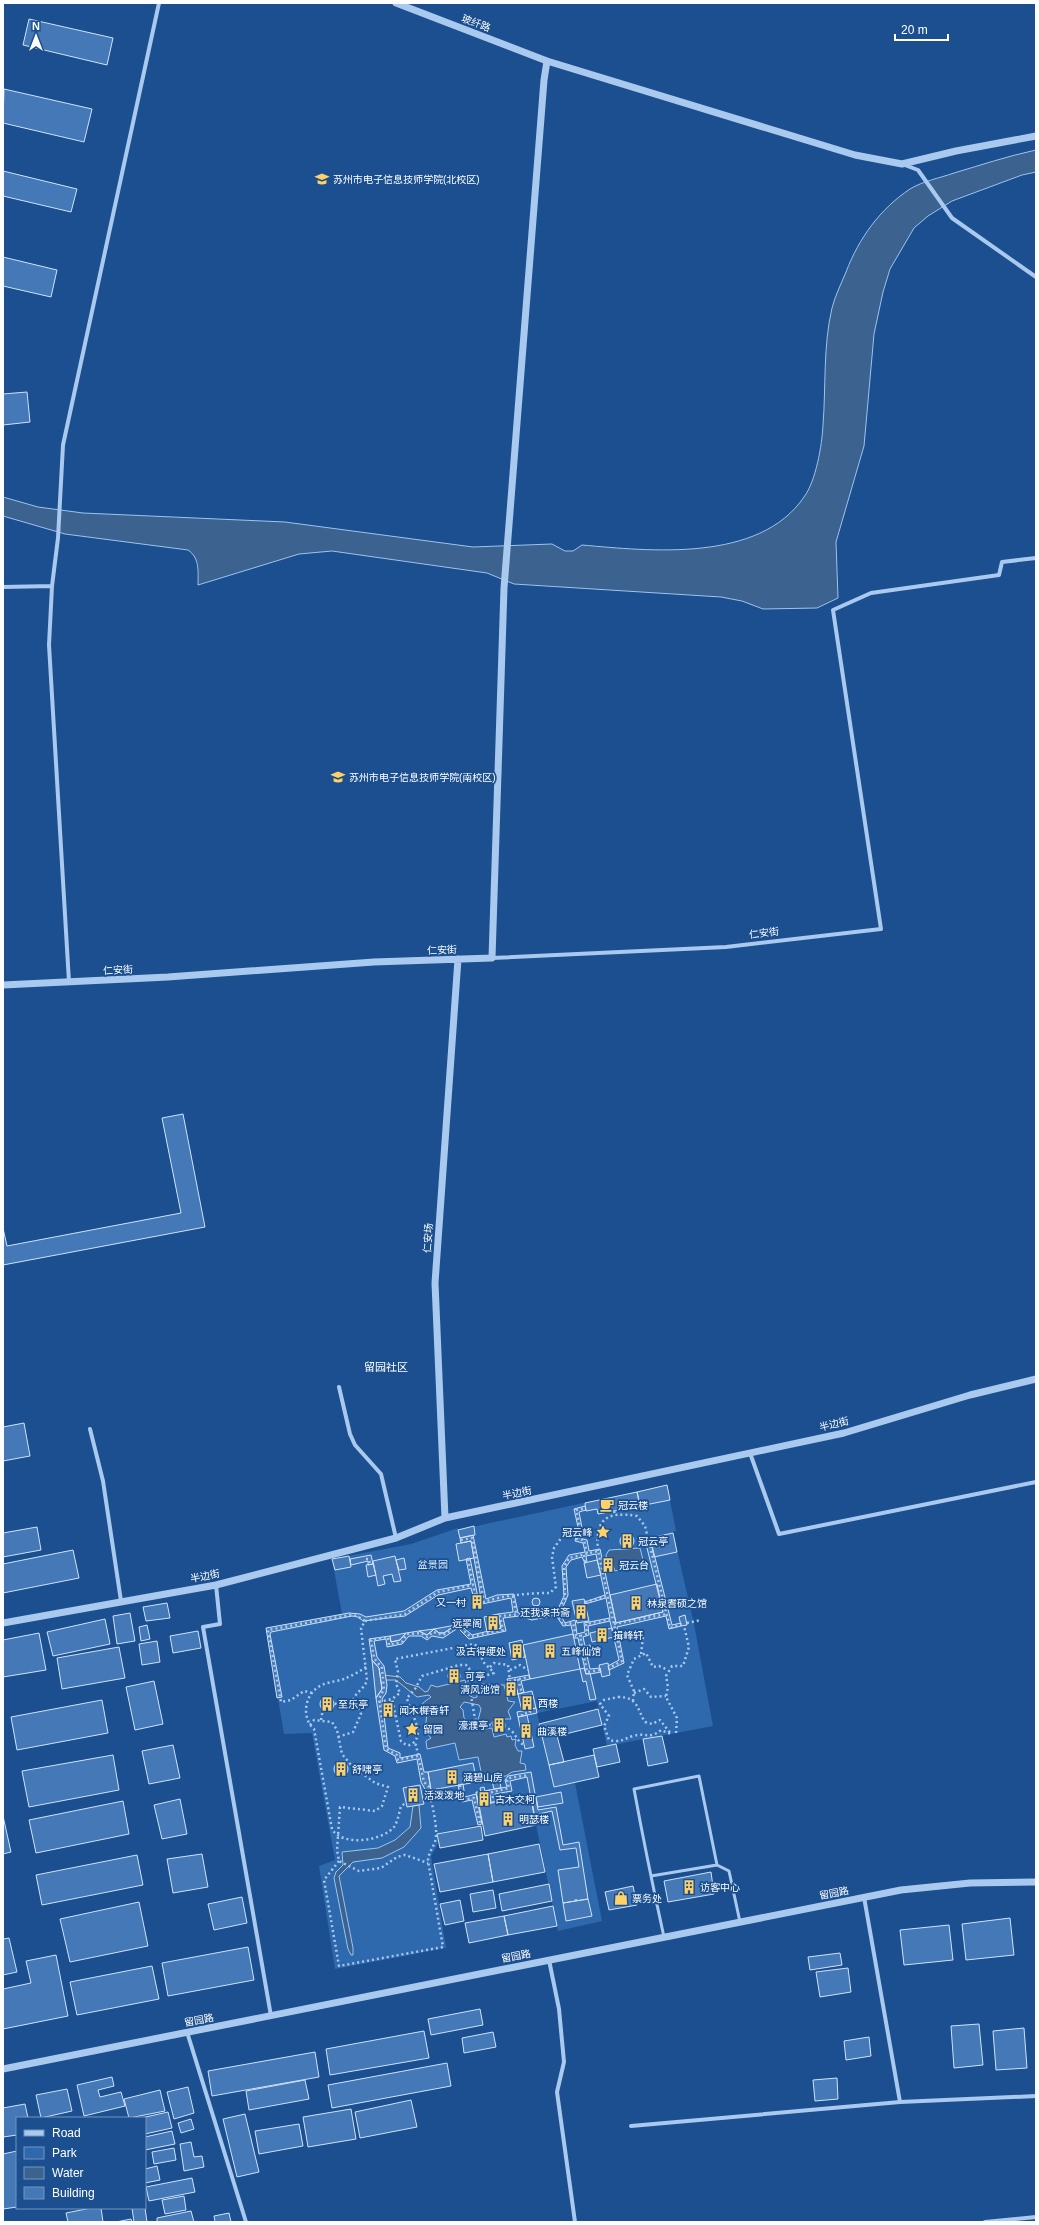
<svg xmlns="http://www.w3.org/2000/svg" width="1039" height="2225" font-family="Arial,'Noto Sans SC',sans-serif">
  <rect width="100%" height="100%" fill="#1b4f8f"/>
  <path fill="#2e69ad" d="M667 1485 676 1531 673 1532 694 1624 713 1726 607 1746 597 1701 537 1713 554 1787 575 1783 602 1921 558 1931 536 1825 485 1836 482 1824 440 1833 437 1846 431 1856 446 1948 335 1969 319 1866 335 1860 312 1733 284 1734 266 1628 342 1614 332 1559 411 1544 458 1528V1530Z"/>
  <path fill="#3c6290" stroke="#9cc4f0" fill-rule="evenodd" d="M1036 150V172L1022 175 952 201 928 216 914 228 890 269 883 292 874 334 864 446 836 542 838 598 817 608 763 609 742 601 721 597 514 584 487 573 332 551 299 554 198 585C198 572 200 558 188 550L65 534 3 516V497L38 507 83 513 285 522 473 547 552 544 565 551H573L582 545C650 551 759 563 804 497 816 481 822 445 823 425 826 387 823 346 832 308 835 296 841 284 846 272 859 238 880 209 910 189 923 181 940 178 954 173 981 165 1008 156 1036 150Z
    M640 1548 644 1564 615 1571 611 1560H607L606 1555 609 1550Z
    M383 1675 400 1677 406 1683 419 1687 425 1692 428 1691 431 1685 437 1687 465 1680 469 1695 474 1698 477 1697V1691L481 1684 504 1685 508 1701 515 1702 508 1711 511 1719H496L485 1729 492 1728 494 1737 506 1734 507 1737 511 1736 512 1740 516 1739 515 1745 518 1751H522L520 1763 525 1764 526 1770 512 1772 506 1776 491 1777 492 1780 483 1781 478 1757 459 1760 455 1743 427 1749 426 1741 431 1738 425 1731 427 1713 421 1708 423 1703 431 1697 429 1695 417 1697 396 1680H386ZM464 1702 479 1705 481 1709 478 1720 468 1722 464 1718 463 1710 460 1707Z
    M419 1805 421 1828 404 1847 382 1858 353 1862 339 1876 353 1948V1955H351L348 1949 334 1878 336 1872 343 1865 342 1852 378 1848 395 1840 410 1827 413 1806Z"/>
  <path fill="#4478b7" stroke="#cfe3fa" fill-rule="evenodd" d="M29 19 113 38 107 65 23 45Z
    M4 89 92 109 84 142 3 123Z
    M3 171 77 189 71 212 3 196Z
    M3 257 57 270 51 297 3 286Z
    M27 392 30 422 3 425V394Z
    M183 1114 205 1227 3 1265V1228L7 1246 181 1213 162 1118Z
    M24 1423 30 1456 3 1461V1427Z
    M667 1485 670 1500 640 1506 637 1492Z
    M637 1492 639 1500 628 1503 629 1508 598 1514 597 1509 586 1511 585 1503Z
    M585 1506 586 1510 579 1512 582 1528 579 1538 587 1540 589 1551 600 1549 616 1623 663 1612 645 1540 650 1538 672 1625 681 1623V1626L669 1629 666 1616 617 1627 624 1663 609 1670 608 1666 619 1660 610 1621 588 1626 589 1635 583 1637 590 1669 600 1668 601 1672 590 1674H586L578 1638H574L571 1625 563 1626 556 1615 532 1620 519 1616 503 1618 506 1631 469 1639 458 1628 443 1638 432 1636 427 1640 421 1636H409L402 1644 387 1647 386 1639 374 1641 377 1657 384 1666 387 1685 386 1693 382 1699 388 1748 400 1753V1758L420 1754 424 1772H428L431 1790 426 1791 421 1782 417 1759 397 1763 395 1756 384 1750 376 1698 382 1689 379 1668 372 1660 369 1639 390 1636 391 1642 400 1640 406 1633 419 1631 427 1635 434 1629 439 1633H444L458 1623 472 1635 501 1628 498 1614 513 1612 511 1598 482 1604 471 1541 461 1543 460 1538 473 1535 486 1599 497 1595 514 1594 518 1613 522 1612 532 1617 554 1611 558 1609 564 1596 562 1566 569 1555 585 1552 583 1543 575 1541 578 1527 574 1509ZM596 1554 605 1595 585 1602V1604L606 1598 610 1618 584 1623 585 1632 577 1634 575 1620 565 1623 560 1614 568 1595 566 1567 571 1560 582 1557 585 1563 587 1562 586 1556Z
    M474 1526 475 1535 460 1538 458 1530Z
    M37 1527 41 1550 3 1557V1533Z
    M673 1533 677 1552 654 1557 650 1538Z
    M620 1541a7 7 0 1 1 14 0a7 7 0 1 1-14 0Z
    M471 1541 474 1558 459 1561 456 1544Z
    M73 1550 79 1578 3 1593V1564Z
    M371 1555 373 1564 368 1565V1561L351 1565 350 1559Z
    M349 1556 351 1567 335 1570 332 1559Z
    M395 1556 401 1581 394 1582 392 1574 383 1576 385 1584 378 1586 373 1561Z
    M404 1558 406 1569 399 1570 396 1560Z
    M470 1558 478 1598 474 1599 471 1588 438 1595 405 1616 363 1621 358 1617 352 1616 271 1632 270 1634 282 1697 277 1698 266 1628 349 1613 360 1614 366 1617 404 1611 437 1590 471 1584 466 1559Z
    M597 1560 601 1575 587 1578 584 1563Z
    M610 1560 612 1569 605 1571 603 1561Z
    M373 1564 376 1575 368 1577 366 1565Z
    M657 1584 663 1612 616 1623 610 1595Z
    M532 1602a4 4 0 1 1 8 0a4 4 0 1 1-8 0Z
    M472 1603a5 5 0 1 1 10 0a5 5 0 1 1-10 0Z
    M584 1599 589 1621 577 1623 572 1601Z
    M167 1603 170 1618 146 1621 143 1607Z
    M130 1613 135 1641 117 1644 113 1616Z
    M498 1614 501 1628 487 1632 484 1617Z
    M685 1615 687 1625 681 1626 679 1617Z
    M105 1619 110 1644 53 1656 47 1632Z
    M147 1625 150 1639 141 1641 139 1627Z
    M456 1625 444 1633H439L434 1629Z
    M612 1628 614 1637 592 1642 590 1633Z
    M434 1629 427 1635 419 1631Z
    M198 1631 201 1648 173 1653 170 1636Z
    M39 1633 46 1670 3 1677V1640Z
    M406 1633 400 1640 391 1642 390 1636Z
    M573 1634 580 1669 530 1679 523 1645Z
    M522 1640 525 1657 512 1660 509 1643Z
    M157 1641 160 1662 142 1665 139 1644Z
    M590 1645 592 1655 587 1657 585 1646Z
    M119 1647 125 1678 62 1689 57 1658Z
    M372 1660 379 1668 382 1689 376 1698Z
    M608 1663 610 1675 602 1677 599 1665Z
    M584 1668 586 1674 590 1673 596 1699 590 1700 586 1681 583 1682 580 1669Z
    M448 1676a6 6 0 1 1 12 0a6 6 0 1 1-12 0Z
    M529 1675 530 1679 521 1681 524 1692 518 1694 515 1682 509 1683 507 1679Z
    M154 1681 163 1724 135 1730 126 1687Z
    M515 1682 518 1694 508 1696 505 1684Z
    M532 1691 536 1708 522 1711 518 1694Z
    M320 1704a7 7 0 1 1 14 0a7 7 0 1 1-14 0Z
    M102 1700 108 1733 17 1750 11 1717Z
    M392 1702 394 1716 384 1717 382 1704Z
    M536 1708 537 1713 518 1717 517 1712Z
    M598 1709 602 1725 557 1736 564 1762 549 1765 539 1724Z
    M527 1715 534 1747 525 1749 518 1717Z
    M493 1725a6 6 0 1 1 12 0a6 6 0 1 1-12 0Z
    M662 1736 668 1762 648 1766 643 1739Z
    M616 1744 620 1762 597 1767 593 1749Z
    M173 1745 180 1778 149 1784 142 1751Z
    M113 1755 119 1790 29 1807 22 1771Z
    M594 1755 599 1777 554 1787 549 1765Z
    M334 1769a7 7 0 1 1 14 0a7 7 0 1 1-14 0Z
    M473 1763 477 1782 431 1790 428 1772Z
    M531 1772 538 1810 556 1807 563 1845 579 1842 588 1899 563 1903 558 1870 579 1867 576 1848 560 1850 552 1811 534 1815 527 1777 510 1781 512 1791 495 1794 497 1802 491 1803 489 1790 507 1787 505 1780 508 1776Z
    M499 1776 501 1788 494 1789 491 1777Z
    M463 1784 465 1797 476 1794 482 1824 478 1825 472 1800 462 1802 458 1785Z
    M420 1785 424 1804 407 1807 403 1788Z
    M484 1787 485 1791 489 1790 491 1803 479 1805 476 1792H481L480 1788Z
    M561 1792 563 1803 538 1807 536 1797Z
    M531 1795 536 1825 485 1836 479 1805Z
    M180 1799 187 1834 162 1839 154 1805Z
    M123 1801 129 1834 36 1853 29 1820Z
    M3 1816 11 1852 3 1854Z
    M481 1826 483 1840 440 1848 437 1834Z
    M539 1844 545 1872 493 1882 488 1854Z
    M202 1854 208 1887 173 1893 167 1859Z
    M488 1854 493 1882 440 1892 434 1864Z
    M137 1855 143 1885 42 1905 36 1875Z
    M711 1872 714 1894 668 1902 664 1881Z
    M549 1884 552 1901 502 1911 499 1894Z
    M633 1886 637 1905 609 1910 605 1892Z
    M493 1890 496 1908 473 1912 470 1894Z
    M242 1897 247 1923 214 1930 208 1904Z
    M588 1899 592 1916 566 1921 563 1903Z
    M460 1900 464 1921 445 1925 440 1904Z
    M139 1902 148 1946 70 1962 60 1919Z
    M553 1906 557 1926 508 1935 504 1916Z
    M504 1916 508 1935 469 1943 465 1923Z
    M1010 1918 1014 1955 966 1960 962 1924Z
    M949 1925 953 1960 904 1965 900 1930Z
    M9 1938 17 1972 3 1975V1939Z
    M248 1947 254 1980 168 1996 162 1963Z
    M840 1953 842 1965 810 1970 808 1957Z
    M56 1955 68 2016 3 2029V1989L31 1983 26 1961Z
    M152 1966 159 1999 77 2015 70 1982Z
    M848 1968 851 1992 820 1997 816 1972Z
    M480 2009 483 2025 431 2035 428 2019Z
    M979 2024 983 2065 954 2068 951 2026Z
    M1024 2028 1027 2068 996 2070 993 2031Z
    M424 2031 429 2058 330 2075 326 2049Z
    M493 2032 496 2047 464 2053 462 2038Z
    M869 2037 871 2056 846 2060 844 2041Z
    M315 2052 319 2077 212 2096 208 2071Z
    M447 2063 451 2086 332 2108 328 2085Z
    M112 2077 114 2086 98 2090 100 2097 121 2092 125 2106 84 2116 77 2085Z
    M837 2078 838 2099 815 2101 813 2080Z
    M305 2080 309 2099 249 2110 246 2091Z
    M188 2087 194 2113 174 2119 167 2092Z
    M67 2089 72 2111 41 2118 36 2095Z
    M160 2090 165 2111 129 2118 124 2099Z
    M411 2100 417 2127 360 2138 355 2112Z
    M25 2104 28 2118H17V2135L3 2137V2108Z
    M351 2109 356 2139 308 2147 303 2117Z
    M168 2112 172 2128 145 2134V2118H141Z
    M245 2114 259 2172 237 2177 223 2119Z
    M191 2119 194 2129 181 2133 178 2123Z
    M299 2124 303 2146 259 2154 255 2131Z
    M172 2131 175 2144 145 2150V2137Z
    M191 2142 194 2157 202 2156 204 2167 184 2171 180 2144Z
    M174 2148 176 2160 154 2164 152 2152Z
    M17 2151V2207L3 2209V2154Z
    M157 2166 160 2180 145 2183V2169Z
    M192 2178 195 2192 149 2201 146 2187Z
    M184 2196 186 2210 165 2214 162 2200Z
    M91 2208H101L103 2222H68L66 2213Z
    M132 2208H145L147 2222H134Z
    M191 2211 194 2222H157V2218Z
    M229 2213 231 2222H215L214 2216Z
    M131 2219 132 2222H116Z"/>
  <g fill="none" stroke-linecap="round" stroke-linejoin="round">
    <path stroke="#a9c9ee" stroke-width="2.5" stroke-dasharray="2 3" stroke-linecap="butt" d="M614 1511 615 1515
      M578 1533 577 1539 584 1540 587 1554
      M461 1540 472 1538 484 1602C504 1595 530 1593 550 1593L556 1587 552 1557 554 1548 562 1537 578 1533 580 1527 576 1510 586 1508
      M598 1551C595 1519 606 1511 637 1516L645 1526 670 1628 681 1625
      M584 1555 585 1563
      M366 1559H369L370 1565
      M468 1559 476 1599
      M513 1596 516 1614
      M585 1602 607 1596
      M557 1613 563 1625 573 1623 576 1636H580
      M687 1623 701 1620
      M614 1624 667 1614
      M641 1654 643 1637
      M366 1667C359 1672 351 1676 344 1679 335 1682 324 1682 317 1688 304 1697 302 1719 314 1729L332 1829C342 1847 382 1841 394 1827 398 1821 399 1813 401 1806L406 1803
      M490 1667 494 1663 508 1665 510 1681 529 1677
      M510 1670 520 1665 528 1670
      M600 1670 587 1672 580 1636 587 1634 586 1624 612 1619
      M471 1676 468 1678 475 1719C486 1728 498 1724 509 1729 516 1733 517 1742 524 1745
      M518 1679 522 1693
      M312 1693 304 1691 291 1700 281 1702 268 1630 350 1615 357 1616 365 1621
      M634 1693 644 1689 651 1697 666 1696
      M618 1697C639 1697 637 1710 645 1722L652 1724 660 1720 671 1734 661 1730C649 1740 645 1732 633 1736 623 1739 621 1743 609 1740L604 1726 609 1716 600 1704 604 1700Z
      M353 1700C356 1692 365 1688 367 1680L361 1628 365 1621 405 1614 438 1592 473 1585
      M633 1701 634 1691 627 1675 634 1659 646 1653 653 1667 659 1666 668 1670
      M379 1702 392 1699 400 1693 396 1684 398 1672 395 1659 474 1644C481 1648 480 1658 485 1664 488 1667 491 1669 494 1673L481 1677 471 1676 469 1668 466 1665H459L422 1676 415 1689 407 1698C409 1711 428 1736 410 1745H406L401 1741 392 1699
      M522 1716V1714L530 1712 529 1709
      M321 1720 323 1708 334 1703 340 1706 349 1700 357 1704 361 1714 353 1732 338 1737
      M310 1725 314 1720 332 1722 337 1730 342 1754 351 1765 375 1783 388 1787 382 1806 375 1811 340 1807 337 1850 339 1861 359 1871 381 1868 397 1857 405 1855 428 1863
      M676 1733 677 1718 666 1697 668 1687 666 1676 672 1666H683L689 1647 684 1626
      M418 1756 398 1760 397 1755 386 1749 379 1699 384 1689 382 1668 374 1658 371 1640 388 1637 389 1645 402 1642 407 1634 421 1633 427 1637 433 1632 443 1635 458 1626 471 1637 503 1630 500 1616 521 1614 532 1619 557 1613 565 1598 564 1567 569 1558 598 1551 622 1661 609 1668
      M460 1785 463 1800 474 1798 480 1823
      M494 1803 492 1792 509 1788 507 1780 509 1778 529 1775
      M339 1861 324 1880 339 1966 443 1947 428 1861C428 1852 435 1846 436 1837 437 1821 431 1803 429 1787L424 1782 416 1745 413 1744
      M576 1899V1901"/>
    <path stroke="#a9c9ee" stroke-width="3" d="M717 1865 729 1871 740 1922
      M651 1876 717 1865 699 1776 634 1789C643 1838 653 1887 664 1937"/>
    <path stroke="#a9c9ee" stroke-width="4" d="M902 164 918 170 952 218 1036 277
      M3 587 52 586
      M492 958 726 947 881 929 833 610 871 593 999 575 1002 562 1036 558
      M69 982 49 645 52 586 58 538 63 445 159 3
      M339 1387 350 1434 355 1445 381 1474 396 1538
      M90 1429 103 1481 121 1601
      M750 1453 779 1534 1036 1482
      M216 1585 220 1624 203 1627 271 2016
      M864 1897 900 2102
      M549 1960 559 2009 564 2062 557 2092 575 2222
      M187 2032 246 2222
      M631 2126 900 2102 1036 2096
      M985 2222 1036 2217"/>
    <path stroke="#a9c9ee" stroke-width="7" d="M396 3 547 61 855 155 902 164 956 151 1036 136
      M3 985 168 977 374 962 492 958 504 588 544 80 547 61
      M445 1518 435 1283 458 959
      M3 1623 216 1585 396 1538 445 1518 844 1433 970 1395 1036 1379
      M3 2069 901 1890 970 1883 1036 1882"/>
  </g>
  <defs>
    <symbol id="university-bare" viewBox="-9 -9 18 18"><path d="M0-5L7-2L0 1L-7-2ZM-4 1L0 2.5L4 1V4Q0 6-4 4Z" fill="#ffd166" stroke="#1b4f8f" stroke-width="2.5" paint-order="stroke"/></symbol>
    <symbol id="cafe-bare" viewBox="-9 -9 18 18"><path d="M-5.5-4.5H6V0H3Q3 3.5 0 3.5H-2.5Q-5.5 3.5-5.5 0ZM3-3.2v2h1.7v-2ZM-6 4.5H4V6H-6Z" fill="#ffd166" stroke="#1b4f8f" stroke-width="2.5" paint-order="stroke"/></symbol>
    <symbol id="sight-bare" viewBox="-9 -9 18 18"><path d="M0-6L1.8-2.2L6-1.7L2.9 1.2L3.7 5.4L0 3.3L-3.7 5.4L-2.9 1.2L-6-1.7L-1.8-2.2Z" fill="#ffd166" stroke="#1b4f8f" stroke-width="2.5" paint-order="stroke"/></symbol>
    <symbol id="building-bare" viewBox="-9 -9 18 18"><path d="M-4-6H4V6H1V3H-1V6H-4ZM-2.5-4.3h1.7v1.8h-1.7ZM.8-4.3h1.7v1.8H.8ZM-2.5-1h1.7V.8h-1.7ZM.8-1h1.7V.8H.8Z" fill="#ffd166" stroke="#1b4f8f" stroke-width="2.5" paint-order="stroke"/></symbol>
    <symbol id="shop-bare" viewBox="-9 -9 18 18"><path d="M-5-2.5h2.3a2.7 3.5 0 0 1 5.4 0H5L5.5 6h-11ZM-1.5-2.5h3a1.5 2.3 0 0 0-3 0Z" fill="#ffd166" stroke="#1b4f8f" stroke-width="2.5" paint-order="stroke"/></symbol>
  </defs>
  <g fill-rule="evenodd">
    <use href="#university-bare" x="312" y="169" width="20" height="20"/>
    <use href="#university-bare" x="328" y="767" width="20" height="20"/>
    <use href="#cafe-bare" x="597" y="1495" width="20" height="20"/>
    <use href="#sight-bare" x="593" y="1522" width="20" height="20"/>
    <use href="#building-bare" x="617" y="1531" width="20" height="20"/>
    <use href="#building-bare" x="598" y="1555" width="20" height="20"/>
    <use href="#building-bare" x="467" y="1592" width="20" height="20"/>
    <use href="#building-bare" x="626" y="1593" width="20" height="20"/>
    <use href="#building-bare" x="571" y="1602" width="20" height="20"/>
    <use href="#building-bare" x="483" y="1613" width="20" height="20"/>
    <use href="#building-bare" x="592" y="1625" width="20" height="20"/>
    <use href="#building-bare" x="507" y="1641" width="20" height="20"/>
    <use href="#building-bare" x="540" y="1641" width="20" height="20"/>
    <use href="#building-bare" x="444" y="1666" width="20" height="20"/>
    <use href="#building-bare" x="501" y="1679" width="20" height="20"/>
    <use href="#building-bare" x="517" y="1693" width="20" height="20"/>
    <use href="#building-bare" x="317" y="1694" width="20" height="20"/>
    <use href="#building-bare" x="378" y="1700" width="20" height="20"/>
    <use href="#building-bare" x="489" y="1715" width="20" height="20"/>
    <use href="#sight-bare" x="402" y="1719" width="20" height="20"/>
    <use href="#building-bare" x="516" y="1721" width="20" height="20"/>
    <use href="#building-bare" x="331" y="1759" width="20" height="20"/>
    <use href="#building-bare" x="442" y="1767" width="20" height="20"/>
    <use href="#building-bare" x="403" y="1785" width="20" height="20"/>
    <use href="#building-bare" x="474" y="1789" width="20" height="20"/>
    <use href="#building-bare" x="498" y="1809" width="20" height="20"/>
    <use href="#building-bare" x="679" y="1877" width="20" height="20"/>
    <use href="#shop-bare" x="611" y="1888" width="20" height="20"/>
  </g>
  <g text-anchor="middle" dominant-baseline="central" stroke-width="3.5" stroke-linejoin="round" paint-order="stroke">
    <g font-size="10" fill="#fff" stroke="#1b4f8f">
      <text transform="translate(476 23) rotate(21)">玻纤路</text>
      <text transform="translate(764 933) rotate(-7)">仁安街</text>
      <text transform="translate(442 950) rotate(-2)">仁安街</text>
      <text transform="translate(118 970) rotate(-3)">仁安街</text>
      <text transform="translate(428 1238) rotate(-86)">仁安场</text>
      <text transform="translate(834 1424) rotate(-14)">半边街</text>
      <text transform="translate(517 1493) rotate(-12)">半边街</text>
      <text transform="translate(205 1576) rotate(-11)">半边街</text>
      <text transform="translate(834 1893) rotate(-11)">留园路</text>
      <text transform="translate(516 1956) rotate(-11)">留园路</text>
      <text transform="translate(199 2020) rotate(-11)">留园路</text>
    </g>
    <g font-size="10" fill="#fff" stroke="#1b4f8f" text-anchor="start">
      <text x="333" y="179">苏州市电子信息技师学院(北校区)</text>
      <text x="349" y="777">苏州市电子信息技师学院(南校区)</text>
      <text x="618" y="1505">冠云楼</text>
      <text x="592" y="1532" text-anchor="end">冠云峰</text>
      <text x="638" y="1541">冠云亭</text>
      <text x="619" y="1565">冠云台</text>
      <text x="466" y="1602" text-anchor="end">又一村</text>
      <text x="647" y="1603">林泉耆硕之馆</text>
      <text x="570" y="1612" text-anchor="end">还我读书斋</text>
      <text x="482" y="1623" text-anchor="end">远翠阁</text>
      <text x="613" y="1635">揖峰轩</text>
      <text x="506" y="1651" text-anchor="end">汲古得绠处</text>
      <text x="561" y="1651">五峰仙馆</text>
      <text x="465" y="1676">可亭</text>
      <text x="500" y="1689" text-anchor="end">清风池馆</text>
      <text x="538" y="1703">西楼</text>
      <text x="338" y="1704">至乐亭</text>
      <text x="399" y="1710">闻木樨香轩</text>
      <text x="488" y="1725" text-anchor="end">濠濮亭</text>
      <text x="423" y="1729">留园</text>
      <text x="537" y="1731">曲溪楼</text>
      <text x="352" y="1769">舒啸亭</text>
      <text x="463" y="1777">涵碧山房</text>
      <text x="424" y="1795">活泼泼地</text>
      <text x="495" y="1799">古木交柯</text>
      <text x="519" y="1819">明瑟楼</text>
      <text x="700" y="1887">访客中心</text>
      <text x="632" y="1898">票务处</text>
    </g>
    <g font-size="10" fill="#cfe3fa" stroke="#1b4f8f">
      <text x="433" y="1564">盆景园</text>
    </g>
    <g font-size="11" fill="#fff" stroke="#1b4f8f">
      <text x="386" y="1367">留园社区</text>
    </g>
  </g>
  <rect width="1039" height="2225" fill="none" stroke="#ffffff" stroke-width="8"/>
  <rect x="16" y="2117" width="130" height="92" fill="#1b4f8f" stroke="#7695bc"/>
  <rect x="24" y="2130" width="20" height="6" fill="#a9c9ee" stroke="#7695bc"/>
  <text x="52" y="2137" font-size="12" fill="#ffffff">Road</text>
  <rect x="24" y="2147" width="20" height="12" fill="#2e69ad" stroke="#7695bc"/>
  <text x="52" y="2157" font-size="12" fill="#ffffff">Park</text>
  <rect x="24" y="2167" width="20" height="12" fill="#3c6290" stroke="#7695bc"/>
  <text x="52" y="2177" font-size="12" fill="#ffffff">Water</text>
  <rect x="24" y="2187" width="20" height="12" fill="#4478b7" stroke="#7695bc"/>
  <text x="52" y="2197" font-size="12" fill="#ffffff">Building</text>
  <g transform="translate(36 36)" stroke="#1b4f8f" stroke-width="3" paint-order="stroke">
  <path d="M0-3L7 15L0 10L-7 15Z" fill="#ffffff"/>
  <text y="-6" font-size="11" font-weight="bold" text-anchor="middle" fill="#ffffff">N</text>
  </g>
  <path d="M895 34v6h53v-6" fill="none" stroke="#ffffff" stroke-width="2"/>
  <text x="901" y="34" font-size="12" fill="#ffffff" stroke="#1b4f8f" stroke-width="3" paint-order="stroke">20 m</text>
</svg>
